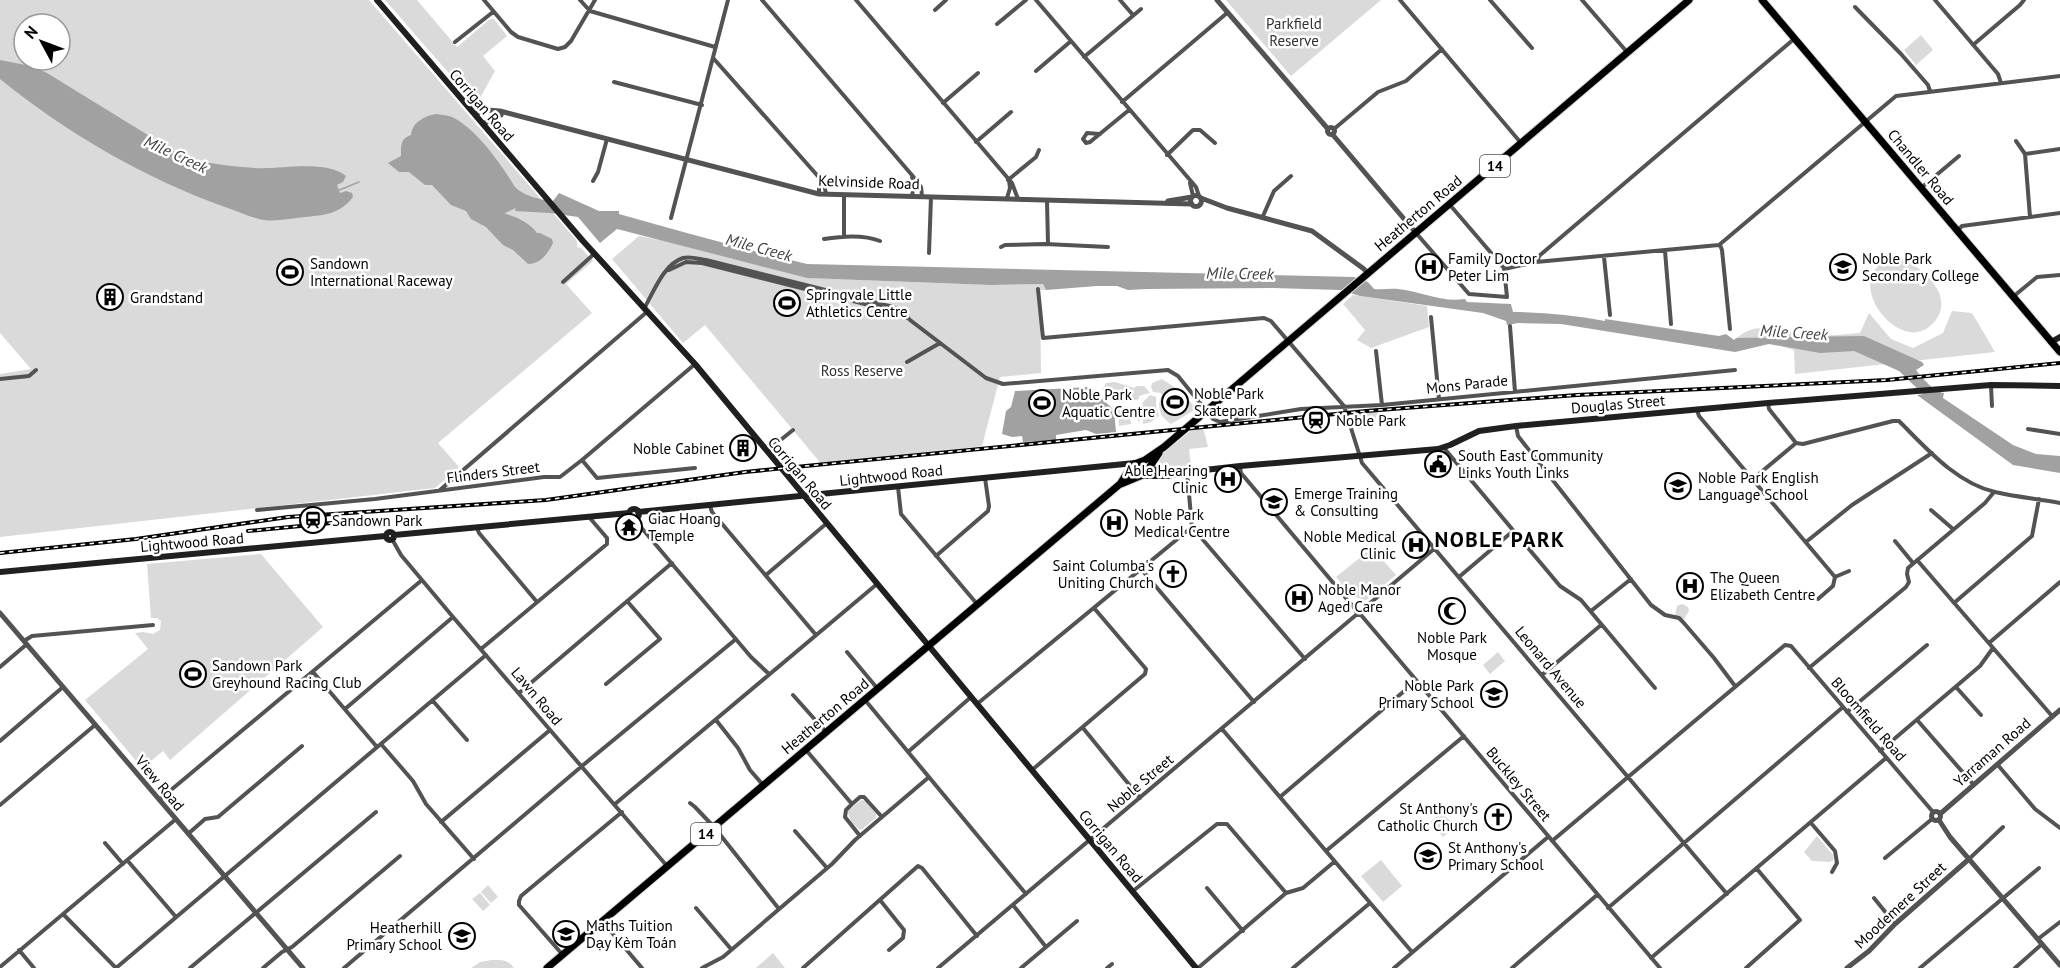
<svg xmlns="http://www.w3.org/2000/svg" width="2060" height="968" font-family="'PT Sans',sans-serif">
  <rect width="100%" height="100%" fill="#fff"/>
  <path fill="#dadada" fill-rule="evenodd" d="M0 0H369L577 241V247L581 248 593 261 566 284 592 313 438 443 459 467 435 488 0 537V374L31 369 0 333ZM24 24H60V60H24Z
    M385 0H417L457 47 490 19H494L507 36 483 56 495 71 480 98 468 95Z
    M1226 0H1381L1291 76Z
    M1921 35 1933 50 1916 65 1904 50Z
    M639 236 665 241 807 278 990 285 1043 284 1046 290H1040L1041 373 1000 377 982 446 823 466 705 325 683 343 612 259Z
    M1896 257C1924 265 1961 301 1929 327 1895 354 1836 272 1896 257Z
    M1353 295 1427 306 1429 327 1371 348 1357 340 1365 330 1343 304Z
    M1952 311 1972 313 1995 352 1795 374 1794 350 1770 343 1735 340C1757 317 1786 334 1812 336 1828 336 1844 334 1860 333L1869 313 1891 339 1913 348 1943 333Z
    M1162 379 1182 392 1194 406 1193 411 1171 424C1160 417 1156 407 1162 396L1161 393 1153 392 1151 387 1152 383Z
    M1115 382 1134 388 1137 386H1144L1150 393 1139 396V399L1133 401 1127 397H1121L1119 400 1115 397 1112 398 1102 390 1106 383Z
    M1150 395 1156 397V406L1159 416 1151 422 1143 424V420L1141 418 1139 422 1133 414H1137L1143 405 1142 403Z
    M1129 407 1131 424 1119 426 1117 408Z
    M1378 408V414L1376 415 1375 427 1358 429 1356 419 1363 410Z
    M1199 424 1204 431 1208 447 1189 449 1191 466 1171 468 1169 470 1162 468 1159 463 1161 455Z
    M1372 548 1396 575 1366 600C1351 598 1345 588 1336 577Z
    M261 554 323 627 170 760 163 751 142 768 85 700 148 649 135 633 143 632 153 634 160 630 161 621 157 618H151L147 564Z
    M1682 604 1688 607 1689 611 1684 619 1675 615 1677 606Z
    M1498 652 1505 661 1490 674 1483 665Z
    M861 800 866 801 876 814V818L861 830C854 827 848 818 848 811Z
    M1442 812 1455 827 1443 837 1430 822Z
    M1817 836 1833 855 1834 859 1830 862 1812 861 1804 852Z
    M1381 860 1402 886 1383 902 1361 876Z
    M488 885 498 897 491 903 481 892Z
    M480 893 490 905 483 911 472 899Z
    M773 953 785 968H756L757 967Z
    M491 960C501 960 508 959 514 968H471L480 962Z"/>
  <path fill="#a1a1a1" d="M0 60 31 66 47 73 182 156C205 164 231 166 255 168 280 170 325 159 346 176L343 182 337 185 340 193 346 191 352 193 353 197C340 214 325 215 305 217 292 218 277 222 264 220 251 218 238 211 225 207 146 179 65 132 0 79Z
    M436 114C442 115 449 115 454 118 478 131 501 164 515 187 526 197 538 199 553 201L559 193 599 211H619V214C682 232 744 249 807 264L1354 277 1368 282 1374 289C1382 290 1390 288 1398 289 1421 291 1441 303 1465 299L1467 302 1511 304 1513 312C1544 312 1574 315 1605 321V319L1719 336 1726 334 1734 340 1736 338 1864 336 1922 362 1924 365 1916 370C1922 378 1934 392 1944 393L1943 398 2013 445 2036 454 2060 456V473L2013 465 1917 395 1923 394 1899 371 1854 351 1820 353 1769 344 1735 352 1561 324 1518 323 1507 325 1506 321 1483 313 1360 296 1340 290 1273 288 1147 289 1128 290 1117 286H1097L1046 290 1043 284 990 285 807 278 617 229 600 243 578 217 550 213 515 211 516 208 505 213 506 214C517 217 531 224 537 233H540L552 239 553 243C548 253 541 264 528 264L513 250 503 245 486 227 471 219 466 211 451 205 432 185H425L409 172H399L388 163 401 156C401 147 400 138 411 135 412 122 425 116 436 114Z
    M1089 387 1114 410 1116 432 1096 434 1086 430 1056 435V440L1023 442 1022 436 1012 437 1002 434 1006 411 1011 407 1015 391Z"/>
  <g fill="none" stroke-linecap="round" stroke-linejoin="round">
    <path stroke="#a1a1a1" stroke-width="1.5" d="M337 191 359 182"/>
    <defs>
      <path id="primary" d="M1762 0 2060 352
        M1121 484 1145 474 1159 453
        M547 968 1120 484 1132 465 1145 460 1164 447 1689 0"/>
    </defs>
    <use href="#primary" stroke="#dbdbdb" stroke-width="9"/>
    <path stroke="#535353" stroke-width="4" d="M484 0 511 32 518 37 558 49 565 47 571 41 595 0
      M580 0 590 11 715 47
      M762 0 917 181 921 187 922 196
      M856 0 1012 183 1018 199
      M1036 0 1196 187 1199 196
      M1120 0 1133 15
      M1400 0 1521 143
      M1490 0 1532 48
      M1582 0 1627 52
      M1935 0 1998 74 2001 83
      M1855 7 1901 54 1928 85 1930 91
      M935 10 946 0
      M997 24 1026 0
      M455 42 493 12
      M1973 45 2020 5 2024 0
      M1084 57 1141 9
      M714 59 824 183 826 194
      M1036 71 1071 41
      M614 82 702 105
      M1122 102 1227 13
      M943 103 978 73
      M1334 129 1378 92 1406 81 1442 49
      M1100 134 1087 133 1083 139 1086 143 1090 142 1129 110
      M2016 141 2025 154 2030 217
      M976 142 1011 112
      M2025 154 2060 149
      M1167 155 1193 130H1200L1215 143
      M912 177 914 184 912 196
      M1008 180 1036 157 1039 150
      M593 181 598 172 607 139
      M1190 183 1193 196
      M1921 188 1959 156
      M819 194V179
      M1007 198 1010 188 1009 180
      M1047 201 1048 244
      M1263 216 1274 191 1291 176
      M671 218 728 0
      M1958 230 1962 226 2060 213
      M1416 233 1469 294 1507 297 1504 268 1450 205
      M844 236V195
      M824 239C842 236 863 234 880 241
      M1720 245 1722 250 1730 329
      M1001 247 1005 245 1045 244 1108 247
      M1665 251 1671 324
      M929 253 931 197
      M1604 257 1610 315
      M1537 262 1539 256 1794 39
      M1504 269 1536 262 1719 245 1896 96 2060 76
      M669 270 686 262 702 263 889 310 907 318
      M563 282 594 254
      M1038 289 1043 338 1264 318 1271 321 1344 406 1362 463 1727 894
      M2014 296 2037 277 2060 275
      M645 307C654 291 664 264 683 258 690 256 699 259 706 260L893 307 901 310 910 320 986 378 1003 384 1168 370 1178 376 1213 419 1220 422 1301 409 1382 405 1735 370
      M1431 317 1439 399
      M1510 326 1515 392
      M1376 351 1382 405
      M907 362 940 343
      M0 379 29 376 36 370
      M1991 386 1992 406
      M1768 403 1769 409 1796 443 1803 444 1893 421H1899C1926 448 1956 483 1995 492 2016 497 2039 499 2060 503
      M1697 410 1699 416 1835 577
      M1516 426 1518 436 1651 605 1665 615 1679 618 1683 622 1714 658 1735 686
      M2028 429 2060 434
      M1444 448 1560 586 1581 600 1655 688
      M767 451 793 430
      M582 460 695 364
      M1240 467 1241 473 1356 610
      M1187 472 1192 527 1305 659
      M1753 479 1796 443
      M898 487 901 514 977 604
      M440 490 648 311
      M710 506 712 512 816 635
      M257 510 375 499 544 477H560L582 460 597 478 695 468
      M1931 510 1953 529
      M634 519 751 657 769 674
      M477 528 479 533 537 602
      M392 539 401 555 453 617 667 866
      M1895 541 1913 563
      M1806 542 1852 505 1932 453
      M936 556 988 511 989 506 985 478
      M1917 560 2052 716
      M1141 569 1254 702
      M766 575 827 523
      M1459 577 1513 531
      M1818 599 1833 586 1835 577 1849 571
      M1954 603 2032 536 2039 499
      M1362 610 1434 549
      M1591 611 1631 579
      M1361 615H1357L1356 610 1362 611 1361 615 1660 968
      M24 641 32 636 153 625
      M1989 643 2060 582
      M481 649 607 544V538L589 517
      M847 652 877 688
      M0 667 27 644
      M1809 668 1906 587 1909 582 1907 574 1908 568 1985 503 1994 492
      M313 672 377 747
      M1542 675 1601 625
      M606 684 660 639 627 601
      M1956 687 1981 715
      M519 693 672 563
      M793 695 826 732
      M865 700 1026 894
      M433 701 467 740
      M977 704 1192 527
      M345 709 453 617
      M1847 712 1927 645
      M716 720 738 748 750 770 763 785
      M1918 721 1973 784
      M1083 728 1140 798
      M1222 729 1412 952
      M0 741 63 687
      M381 744 413 781 426 804 474 859
      M806 750 852 804 846 810 845 817 860 836
      M1880 751 1980 666 1993 648
      M908 752 971 697
      M1997 764 2035 809 2060 828
      M1032 770 1145 674 1146 669 1094 608
      M1280 797 1416 681
      M159 800 422 580
      M690 803 695 807 714 827 779 909
      M615 804 877 584
      M852 804 860 797H864L882 817
      M0 805 95 725
      M441 822 550 730
      M1811 823 1835 851 1837 863 1832 872
      M795 831 827 868
      M188 834 205 819 218 817 302 746
      M1552 841 1785 645 1791 646 1933 812
      M105 843 123 864
      M1326 851 1464 736
      M1885 858 1932 819
      M1969 859 2003 827
      M127 860 176 917
      M1207 888 1243 931
      M1133 891 1217 824H1227L1286 893
      M1874 898 1895 924
      M880 900 904 930 903 938 889 950
      M1013 905 1046 947
      M696 908 731 949
      M1608 908 1843 707
      M63 914 116 968
      M602 921 642 968
      M2038 939 2060 922
      M19 950 34 968
      M562 954 519 905V901L521 896 622 812
      M1651 958 1886 758
      M0 967 176 819
      M116 968 486 655
      M190 968 376 812
      M263 968 282 952 292 947 400 856
      M344 968 582 766 736 639
      M702 968 723 957 832 864 855 840 929 777
      M803 968 918 866 922 868 977 936
      M938 968 1356 615
      M1021 968 1077 921
      M1107 968 1112 964
      M1198 968 1286 893 1303 888 1334 862
      M1293 968 1370 903
      M1394 968 1548 837
      M1512 968 1597 895
      M1746 968 1800 920 1757 869
      M1920 968 2039 868
      M2015 968 2042 944"/>
    <path stroke="#535353" stroke-width="5" d="M1217 0 1328 129
      M475 114 487 110 500 111 819 194 1192 204
      M484 124 495 115H501
      M1327.5 131a3.5 3.5 0 1 1 7 0a3.5 3.5 0 1 1-7 0Z
      M1333 135 1416 233
      M1190.5 201a5.5 5.5 0 1 1 11 0a5.5 5.5 0 1 1-11 0Z
      M1201 198 1227 208 1312 231 1364 269 1368 274
      M1168 201 1192 197
      M0 613 303 968
      M1931.5 816a4.5 4.5 0 1 1 9 0a4.5 4.5 0 1 1-9 0Z
      M1940 814 2060 710
      M1939 820 1950 837 2060 965
      M1847 968 1869 951 1895 924 1969 859"/>
    <path stroke="#202020" stroke-width="6" d="M377 0 583 241 695 364 1196 968
      M2051 342 2060 337
      M1150 469 1173 472
      M1187 472 1240 466 1438 449 1450 445 1479 431 1516 426 1768 403 1991 385 2060 386
      M1142 476H1168L1186 472
      M629 514a5 5 0 1 1 10 0a5 5 0 1 1-10 0Z
      M638 512 1135 463
      M386 536a4 4 0 1 1 8 0a4 4 0 1 1-8 0Z
      M394 535 629 513
      M0 572 385 536"/>
    <use href="#primary" stroke="#000" stroke-width="7"/>
    <defs>
      <path id="rail" d="M248 531 373 519
        M0 553 136 539 288 517 546 500 745 472 1366 411 1577 395 1887 380 2060 363"/>
    </defs>
    <use href="#rail" stroke="#000" stroke-width="4"/>
    <use href="#rail" stroke="#fff" stroke-width="1.5" stroke-dasharray="4.5" stroke-linecap="butt"/>
  </g>
  <defs>
    <symbol id="hospital-ring" viewBox="-11 -11 22 22"><circle r="9.5" fill="#fff" stroke="#000" stroke-width="1.5"/><path d="M-5-5h3v3.5h4V-5h3V5h-3V1.5h-4V5h-3Z" fill="#000"/></symbol>
    <symbol id="school-ring" viewBox="-11 -11 22 22"><circle r="9.5" fill="#fff" stroke="#000" stroke-width="1.5"/><path d="M0-5L7-2L0 1L-7-2ZM-4 1L0 2.5L4 1V4Q0 6-4 4Z" fill="#000"/></symbol>
    <symbol id="stadium-ring" viewBox="-11 -11 22 22"><circle r="9.5" fill="#fff" stroke="#000" stroke-width="1.5"/><path d="M0-5a6.5 5 0 1 0 0 10a6.5 5 0 1 0 0-10ZM-3.5-1.8h7v3.6h-7Z" fill="#000"/></symbol>
    <symbol id="building-ring" viewBox="-11 -11 22 22"><circle r="9.5" fill="#fff" stroke="#000" stroke-width="1.5"/><path d="M-4-6H4V6H1V3H-1V6H-4ZM-2.5-4.3h1.7v1.8h-1.7ZM.8-4.3h1.7v1.8H.8ZM-2.5-1h1.7V.8h-1.7ZM.8-1h1.7V.8H.8Z" fill="#000"/></symbol>
    <symbol id="station-ring" viewBox="-11 -11 22 22"><circle r="9.5" fill="#fff" stroke="#000" stroke-width="1.5"/><path d="M-3-6H3Q5-6 5-4V2Q5 4 3 4L4.5 6H3L1.5 4h-3L-3 6H-4.5L-3 4Q-5 4-5 2V-4Q-5-6-3-6ZM-3.5-4v3h7v-3ZM-3.5 1v1.5H-2V1ZM2 1v1.5H3.5V1Z" fill="#000"/></symbol>
    <symbol id="civic-ring" viewBox="-11 -11 22 22"><circle r="9.5" fill="#fff" stroke="#000" stroke-width="1.5"/><path d="M-.6-6.5H3V-4.5H.6V-3L4-1V1h2V6H-6V1h2V-1L-.6-3ZM-1.2 2.5V6h2.4V2.5Z" fill="#000"/></symbol>
    <symbol id="university-ring" viewBox="-11 -11 22 22"><circle r="9.5" fill="#fff" stroke="#000" stroke-width="1.5"/><path d="M0-5L7-2L0 1L-7-2ZM-4 1L0 2.5L4 1V4Q0 6-4 4Z" fill="#000"/></symbol>
    <symbol id="temple-ring" viewBox="-11 -11 22 22"><circle r="9.5" fill="#fff" stroke="#000" stroke-width="1.5"/><path d="M0-6L5-2H3V0L6.5 2.5H4V6H1.5V3h-3V6H-4V2.5H-6.5L-3 0V-2H-5Z" fill="#000"/></symbol>
    <symbol id="church-ring" viewBox="-11 -11 22 22"><circle r="9.5" fill="#fff" stroke="#000" stroke-width="1.5"/><path d="M-1.2-6h2.4v3.5h3.3v2.4h-3.3V6h-2.4V-.1h-3.3v-2.4h3.3Z" fill="#000"/></symbol>
    <symbol id="mosque-ring" viewBox="-11 -11 22 22"><circle r="9.5" fill="#fff" stroke="#000" stroke-width="1.5"/><path d="M3.5-4.9A6 6 0 1 0 3.5 4.9A5 5 0 1 1 3.5-4.9Z" fill="#000"/></symbol>
  </defs>
  <g fill-rule="evenodd">
    <use href="#hospital-ring" x="1414" y="252" width="30" height="30"/>
    <use href="#school-ring" x="1828" y="252" width="30" height="30"/>
    <use href="#stadium-ring" x="275" y="257" width="30" height="30"/>
    <use href="#building-ring" x="95" y="282" width="30" height="30"/>
    <use href="#stadium-ring" x="772" y="288" width="30" height="30"/>
    <use href="#stadium-ring" x="1160" y="387" width="30" height="30"/>
    <use href="#stadium-ring" x="1027" y="388" width="30" height="30"/>
    <use href="#station-ring" x="1301" y="405" width="30" height="30"/>
    <use href="#building-ring" x="728" y="433" width="30" height="30"/>
    <use href="#civic-ring" x="1423" y="449" width="30" height="30"/>
    <use href="#hospital-ring" x="1213" y="464" width="30" height="30"/>
    <use href="#school-ring" x="1663" y="471" width="30" height="30"/>
    <use href="#university-ring" x="1259" y="487" width="30" height="30"/>
    <use href="#station-ring" x="298" y="505" width="30" height="30"/>
    <use href="#hospital-ring" x="1099" y="508" width="30" height="30"/>
    <use href="#temple-ring" x="614" y="512" width="30" height="30"/>
    <use href="#hospital-ring" x="1401" y="530" width="30" height="30"/>
    <use href="#church-ring" x="1158" y="559" width="30" height="30"/>
    <use href="#hospital-ring" x="1675" y="571" width="30" height="30"/>
    <use href="#hospital-ring" x="1284" y="583" width="30" height="30"/>
    <use href="#mosque-ring" x="1437" y="596" width="30" height="30"/>
    <use href="#stadium-ring" x="178" y="659" width="30" height="30"/>
    <use href="#school-ring" x="1479" y="679" width="30" height="30"/>
    <use href="#church-ring" x="1483" y="802" width="30" height="30"/>
    <use href="#school-ring" x="1413" y="841" width="30" height="30"/>
    <use href="#university-ring" x="551" y="919" width="30" height="30"/>
    <use href="#school-ring" x="447" y="921" width="30" height="30"/>
  </g>
  <g text-anchor="middle" dominant-baseline="central" stroke-width="5" stroke-linejoin="round" paint-order="stroke">
    <g fill="#fff" stroke="#4c4c4c" stroke-width="1.5">
      <rect x="1480" y="155" width="30" height="22" rx="4.5"/>
      <rect x="691" y="823" width="30" height="22" rx="4.5"/>
    </g>
    <g font-size="14" font-weight="bold" fill="#000">
      <text x="1495" y="166">14</text>
      <text x="706" y="834">14</text>
    </g>
    <g font-size="15" fill="#313131" stroke="#fff">
      <text x="1294" y="23">Parkfield<tspan x="1294" dy="17">Reserve</tspan></text>
      <text x="862" y="370">Ross Reserve</text>
    </g>
    <g font-size="15" fill="#000" stroke="#fff">
      <text transform="translate(482 105) rotate(49)">Corrigan Road</text>
      <text transform="translate(1921 167) rotate(50)">Chandler Road</text>
      <text transform="translate(869 182) rotate(2)">Kelvinside Road</text>
      <text transform="translate(1418 213) rotate(-40)">Heatherton Road</text>
      <text transform="translate(1467 384) rotate(-6)">Mons Parade</text>
      <text transform="translate(1618 404) rotate(-5)">Douglas Street</text>
      <text transform="translate(493 472) rotate(-7)">Flinders Street</text>
      <text transform="translate(800 473) rotate(50)">Corrigan Road</text>
      <text transform="translate(891 475) rotate(-6)">Lightwood Road</text>
      <text transform="translate(192 542) rotate(-5)">Lightwood Road</text>
      <text transform="translate(1551 667) rotate(50)">Leonard Avenue</text>
      <text transform="translate(537 696) rotate(50)">Lawn Road</text>
      <text transform="translate(825 716) rotate(-40)">Heatherton Road</text>
      <text transform="translate(1869 719) rotate(49)">Bloomfield Road</text>
      <text transform="translate(1992 752) rotate(-41)">Yarraman Road</text>
      <text transform="translate(160 783) rotate(50)">View Road</text>
      <text transform="translate(1140 783) rotate(-40)">Noble Street</text>
      <text transform="translate(1519 784) rotate(50)">Buckley Street</text>
      <text transform="translate(1111 846) rotate(50)">Corrigan Road</text>
      <text transform="translate(1900 905) rotate(-43)">Moodemere Street</text>
    </g>
    <g font-size="15" fill="#000" stroke="#fff" text-anchor="start">
      <text x="1448" y="258">Family Doctor<tspan x="1448" dy="17">Peter Lim</tspan></text>
      <text x="1862" y="258">Noble Park<tspan x="1862" dy="17">Secondary College</tspan></text>
      <text x="310" y="263">Sandown<tspan x="310" dy="17">International Raceway</tspan></text>
      <text x="806" y="294">Springvale Little<tspan x="806" dy="17">Athletics Centre</tspan></text>
      <text x="130" y="297">Grandstand</text>
      <text x="1194" y="393">Noble Park<tspan x="1194" dy="17">Skatepark</tspan></text>
      <text x="1062" y="394">Noble Park<tspan x="1062" dy="17">Aquatic Centre</tspan></text>
      <text x="1336" y="420">Noble Park</text>
      <text x="724" y="448" text-anchor="end">Noble Cabinet</text>
      <text x="1458" y="455">South East Community<tspan x="1458" dy="17">Links Youth Links</tspan></text>
      <text x="1208" y="470" text-anchor="end">Able Hearing<tspan x="1208" dy="17">Clinic</tspan></text>
      <text x="1698" y="477">Noble Park English<tspan x="1698" dy="17">Language School</tspan></text>
      <text x="1294" y="493">Emerge Training<tspan x="1294" dy="17">&amp; Consulting</tspan></text>
      <text x="1134" y="514">Noble Park<tspan x="1134" dy="17">Medical Centre</tspan></text>
      <text x="648" y="518">Giac Hoang<tspan x="648" dy="17">Temple</tspan></text>
      <text x="332" y="520">Sandown Park</text>
      <text x="1396" y="536" text-anchor="end">Noble Medical<tspan x="1396" dy="17">Clinic</tspan></text>
      <text x="1154" y="565" text-anchor="end">Saint Columba's<tspan x="1154" dy="17">Uniting Church</tspan></text>
      <text x="1710" y="577">The Queen<tspan x="1710" dy="17">Elizabeth Centre</tspan></text>
      <text x="1318" y="589">Noble Manor<tspan x="1318" dy="17">Aged Care</tspan></text>
      <text x="1452" y="637" text-anchor="middle">Noble Park<tspan x="1452" dy="17">Mosque</tspan></text>
      <text x="212" y="665">Sandown Park<tspan x="212" dy="17">Greyhound Racing Club</tspan></text>
      <text x="1474" y="685" text-anchor="end">Noble Park<tspan x="1474" dy="17">Primary School</tspan></text>
      <text x="1478" y="808" text-anchor="end">St Anthony's<tspan x="1478" dy="17">Catholic Church</tspan></text>
      <text x="1448" y="847">St Anthony's<tspan x="1448" dy="17">Primary School</tspan></text>
      <text x="586" y="925">Maths Tuition<tspan x="586" dy="17">Dạy Kèm Toán</tspan></text>
      <text x="442" y="927" text-anchor="end">Heatherhill<tspan x="442" dy="17">Primary School</tspan></text>
    </g>
    <g font-size="16" font-style="italic" fill="#424242" stroke="#fff">
      <text transform="translate(176 154) rotate(25)">Mile Creek</text>
      <text transform="translate(759 247) rotate(15)">Mile Creek</text>
      <text transform="translate(1240 273) rotate(1)">Mile Creek</text>
      <text transform="translate(1794 332) rotate(4)">Mile Creek</text>
    </g>
    <g font-size="21" font-weight="bold" letter-spacing="1.5" fill="#000" stroke="#fff">
      <text x="1500" y="539">NOBLE PARK</text>
    </g>
  </g>
  <g transform="translate(42 42) rotate(311)"><circle r="28" fill="#ffffff" stroke="#999999" stroke-width="1.5"/>
  <path d="M0-4.5L10 22L0 15L-10 22Z" fill="#000000"/>
  <text y="-9" font-size="16" font-weight="bold" text-anchor="middle" fill="#000000">N</text>
  </g>
</svg>
